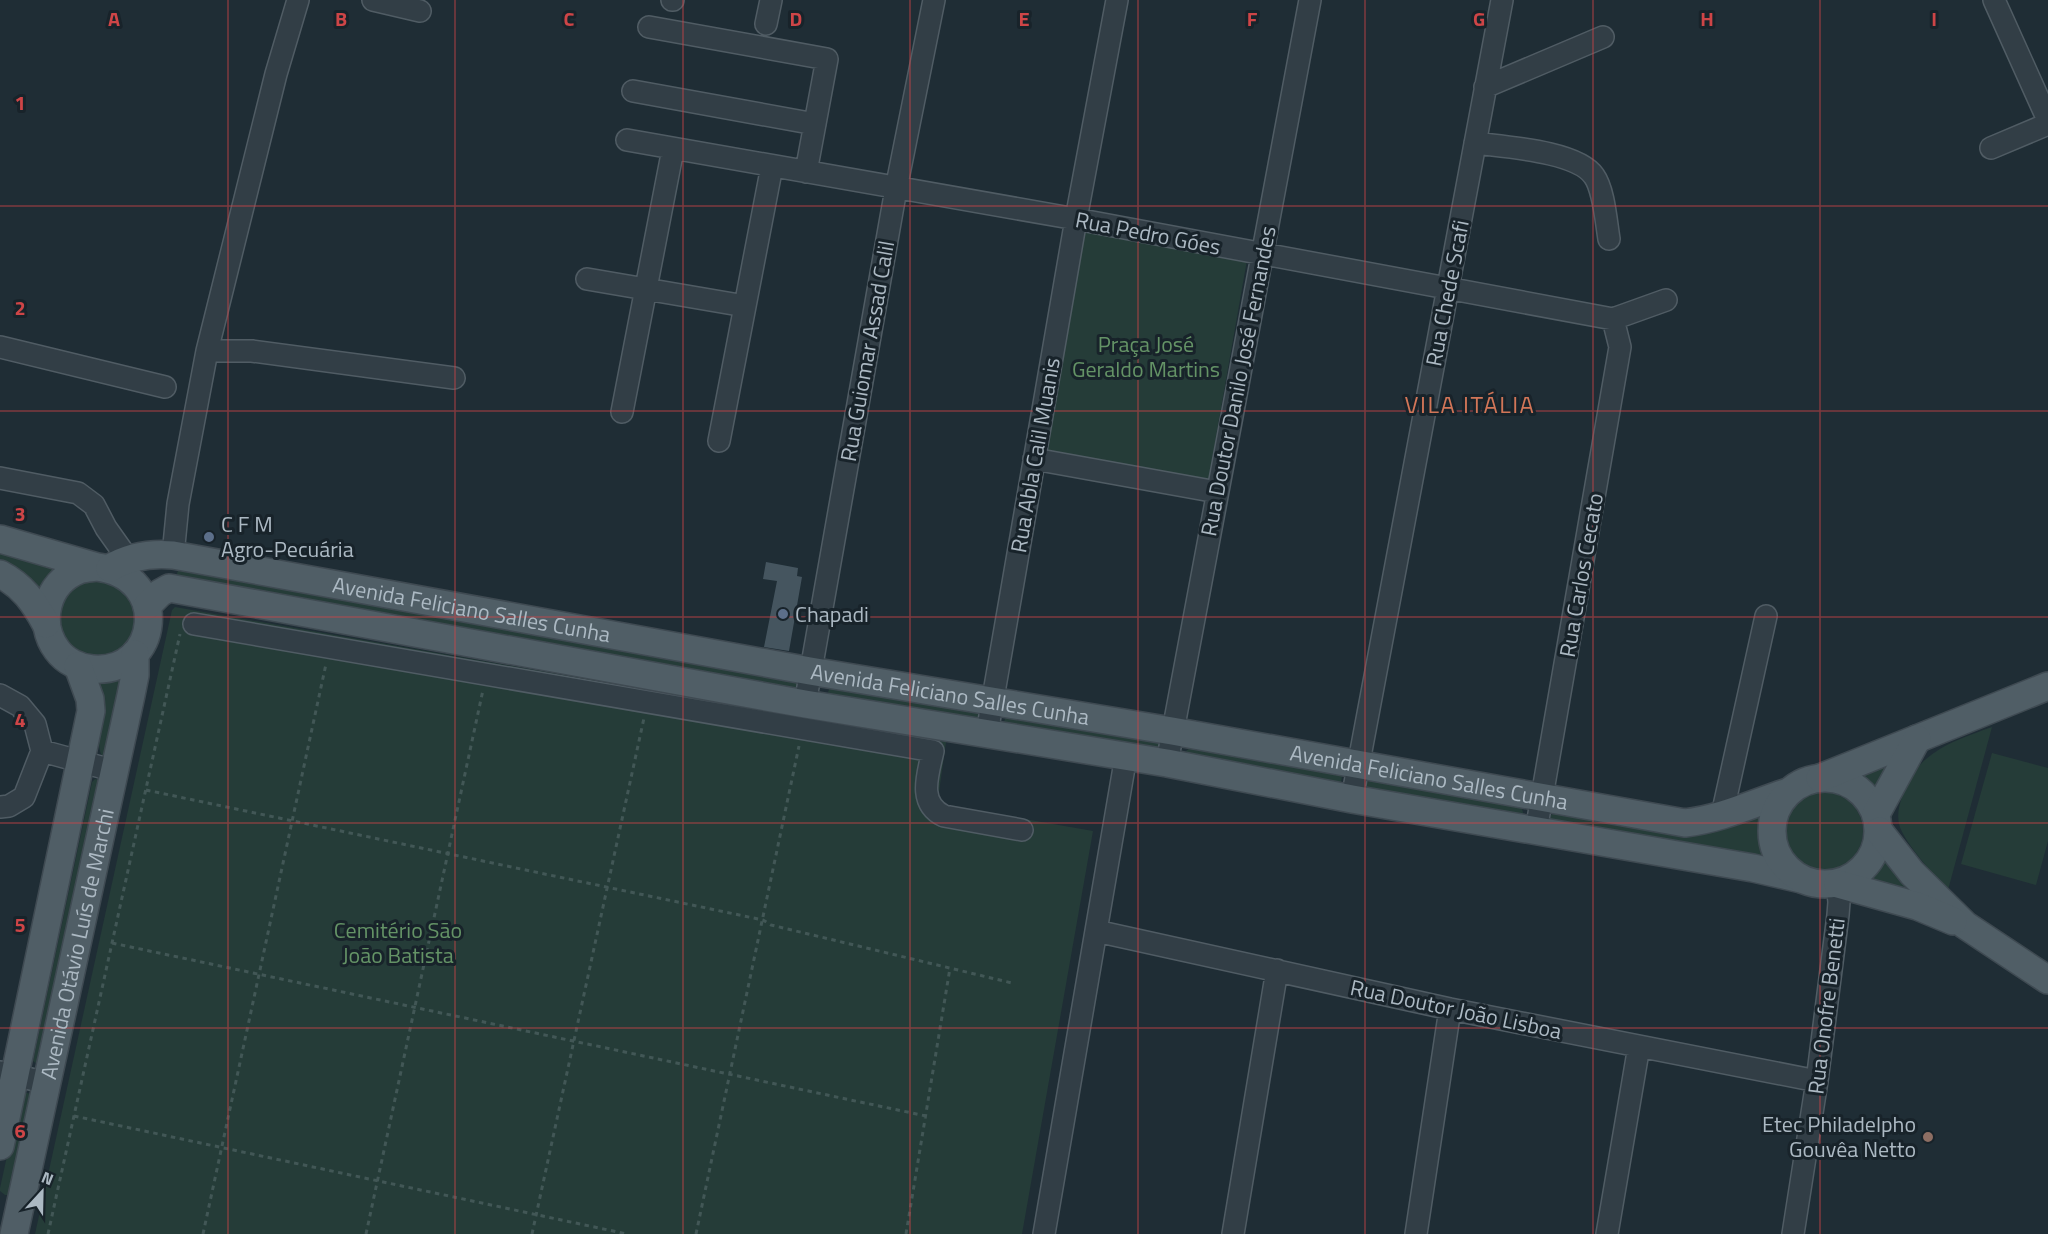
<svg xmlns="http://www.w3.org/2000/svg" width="2048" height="1234" font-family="'Titillium Web',sans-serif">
  <rect width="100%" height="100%" fill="#1f2d35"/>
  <path fill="#253c38" d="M1084 229 1247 260 1208 482 1044 453Z
    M0 549 70 566 43 596 0 567Z
    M180 567 799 678 798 685 794 689 178 579 177 573Z
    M89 575 126 586 141 621 122 654 84 660 56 635 58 596Z
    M175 607 946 742 939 792V797L945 805 1093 831 1022 1234H35L172 610Z
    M131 672 109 758 102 756C93 740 108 717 104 699 102 691 97 683 94 676Z
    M833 681 979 710 981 713V719L831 697 828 692Z
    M1011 716 1160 742 1161 750 1003 725 1005 719Z
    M1992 727 1948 890C1935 877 1903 841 1899 824 1897 814 1899 806 1902 797 1915 753 1953 741 1992 727Z
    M1192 746 1336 771 1342 776 1341 783 1336 788 1187 759 1186 751Z
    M1992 753 2048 768V841L2036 885 1961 864Z
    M1894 756 1874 794 1845 772Z
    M1371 778 1519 805 1522 809 1524 816 1367 791 1365 785Z
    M95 779 103 780 38 1065 33 1061 92 782Z
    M1785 831a39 39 0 1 1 78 0a39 39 0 1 1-78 0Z
    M1559 811 1688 834C1716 834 1739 825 1764 814V845L1770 859 1550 821 1551 815Z
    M1885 852 1896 874 1906 889 1863 884Z
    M23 1092 35 1095 11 1195H5L0 1191V1188L20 1097Z"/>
  <path fill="#45555f" d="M766 562 798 568 797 576 802 577 789 651 764 647 777 581 763 579Z"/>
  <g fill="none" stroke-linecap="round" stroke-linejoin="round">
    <defs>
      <path id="minor" d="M373 0 420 11
        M672 0H673
        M1994 0 2048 120
        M766 24 771 0
        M649 27 827 59 806 172
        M1485 87 1603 37
        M633 91 815 124
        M627 140 1076 219 1613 319 1666 300
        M1475 143C1504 147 1577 151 1594 176 1604 190 1606 221 1609 239
        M1991 148 2048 124
        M587 279 745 306
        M0 347 165 387
        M207 351 276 74 298 0
        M622 412 673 149
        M719 441 772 166
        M1034 459 1217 492
        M0 478 78 493 94 505 106 528 128 559
        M173 555 178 504 207 351H252L454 378
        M194 624 933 751C928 774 917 803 944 816L1022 830
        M0 695 20 706 35 724 42 751 24 797 9 806 0 807
        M805 704 896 189 934 0
        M987 733 1076 219 1117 0
        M42 751 115 771
        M1167 763 1310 0
        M1352 799 1502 0
        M1722 815 1766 616
        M1536 831 1620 347 1613 319
        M1096 931 1450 1009 1817 1081
        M0 1072 48 1083
        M1044 1234 1126 756
        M1233 1234 1277 970
        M1416 1234 1450 1009
        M1607 1234 1639 1046
        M1793 1234 1817 1081 1838 915 1839 902 1837 884"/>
      <g id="major">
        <path d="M0 539 97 567C172 576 160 674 93 669 79 668 65 661 57 650 37 623 46 583 79 570 84 568 91 568 97 567"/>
        <path id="s1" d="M110 568C130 556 150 553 173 555L810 671 1172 731 1685 823C1721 819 1754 803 1788 792"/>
        <path d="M0 574C23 586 34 602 46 624"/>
        <path d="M147 606 160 593 169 588 805 704 1167 763 1352 799 1753 868 1801 879"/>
        <circle cx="1825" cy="831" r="53"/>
        <path d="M1820 778 2048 686"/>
        <path d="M1876 814 1917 739"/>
        <path d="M1879 831 1912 873 1965 925 2048 980"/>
        <path d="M1838 884 1917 906 1953 921"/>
        <path d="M0 1146 91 711 90 699 78 666"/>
        <path id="s2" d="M14 1234 131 695 135 675V654"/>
      </g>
    </defs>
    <use href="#minor" stroke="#505c64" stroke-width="24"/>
    <use href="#major" stroke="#3f4a52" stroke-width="30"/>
    <path stroke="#425756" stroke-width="3" stroke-dasharray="4.5 4.5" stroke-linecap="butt" d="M146 790 763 920 771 925 1012 983
      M112 943 926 1116
      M74 1116 627 1234
      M48 1234 180 634
      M203 1234 326 664
      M366 1234 483 690
      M532 1234 644 718
      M696 1234 799 746
      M906 1234 950 968"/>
    <use href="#minor" stroke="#323e46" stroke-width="21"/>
    <use href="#major" stroke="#505e66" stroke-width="27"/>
  </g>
  <path fill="none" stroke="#ce4547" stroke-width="1.5" stroke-opacity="0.55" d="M228 0V1234M455 0V1234M683 0V1234M910 0V1234M1138 0V1234M1365 0V1234M1593 0V1234M1820 0V1234M0 206H2048M0 411H2048M0 617H2048M0 823H2048M0 1028H2048"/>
  <g fill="#5c6f8a" stroke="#18232a" stroke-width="2">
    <circle cx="209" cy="537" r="6"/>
    <circle cx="783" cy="614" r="6"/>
  </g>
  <circle fill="#8d6e63" stroke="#18232a" stroke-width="2" cx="1928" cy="1137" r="6"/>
  <g text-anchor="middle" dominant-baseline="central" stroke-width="6" stroke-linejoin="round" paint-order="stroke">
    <g font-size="22" fill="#acb9c3" stroke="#18232a">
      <text transform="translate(1148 233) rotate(11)">Rua Pedro Góes</text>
      <text transform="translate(1447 293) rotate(-79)">Rua Chede Scafi</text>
      <text transform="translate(867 351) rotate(-80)">Rua Guiomar Assad Calil</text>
      <text transform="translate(1238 381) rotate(-79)">Rua Doutor Danilo José Fernandes</text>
      <text transform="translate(1035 455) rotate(-80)">Rua Abla Calil Muanis</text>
      <text transform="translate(1581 575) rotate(-80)">Rua Carlos Cecato</text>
      <text stroke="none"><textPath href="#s1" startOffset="369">Avenida Feliciano Salles Cunha</textPath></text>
      <text stroke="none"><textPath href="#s1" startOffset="855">Avenida Feliciano Salles Cunha</textPath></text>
      <text stroke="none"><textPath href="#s1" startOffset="1341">Avenida Feliciano Salles Cunha</textPath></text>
      <text stroke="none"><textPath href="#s2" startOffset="297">Avenida Otávio Luís de Marchi</textPath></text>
      <text transform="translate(1826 1006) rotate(-83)">Rua Onofre Benetti</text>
      <text transform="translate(1456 1009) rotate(12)">Rua Doutor João Lisboa</text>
    </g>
    <g font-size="22" fill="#649366" stroke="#18232a">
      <text x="1146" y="344">Praça José<tspan x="1146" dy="25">Geraldo Martins</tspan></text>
      <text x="398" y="930">Cemitério São<tspan x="398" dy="25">João Batista</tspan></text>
    </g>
    <g font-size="22" fill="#acb9c3" stroke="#18232a" text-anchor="start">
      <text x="221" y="524">C F M<tspan x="221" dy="25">Agro-Pecuária</tspan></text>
      <text x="795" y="614">Chapadi</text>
      <text x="1916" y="1124" text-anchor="end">Etec Philadelpho<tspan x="1916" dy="25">Gouvêa Netto</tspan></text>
    </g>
    <g font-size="24" letter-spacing="1.5" fill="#d27658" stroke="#18232a">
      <text x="1470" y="404">VILA ITÁLIA</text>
    </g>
  </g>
  <g font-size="20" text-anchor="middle" font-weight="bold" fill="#ce4547" stroke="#18232a" stroke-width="6" stroke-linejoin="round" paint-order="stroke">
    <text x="114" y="26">A</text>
    <text x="341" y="26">B</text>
    <text x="569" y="26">C</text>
    <text x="796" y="26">D</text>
    <text x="1024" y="26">E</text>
    <text x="1252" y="26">F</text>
    <text x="1479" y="26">G</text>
    <text x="1707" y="26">H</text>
    <text x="1934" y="26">I</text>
    <text x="20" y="110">1</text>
    <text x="20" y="315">2</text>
    <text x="20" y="521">3</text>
    <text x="20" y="727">4</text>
    <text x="20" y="932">5</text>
    <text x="20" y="1138">6</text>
  </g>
  <g transform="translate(42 1192) rotate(22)" stroke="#18232a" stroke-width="4.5" paint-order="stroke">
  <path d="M0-4.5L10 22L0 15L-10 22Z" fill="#acb9c3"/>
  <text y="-9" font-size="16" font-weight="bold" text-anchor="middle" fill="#acb9c3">N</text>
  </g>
</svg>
